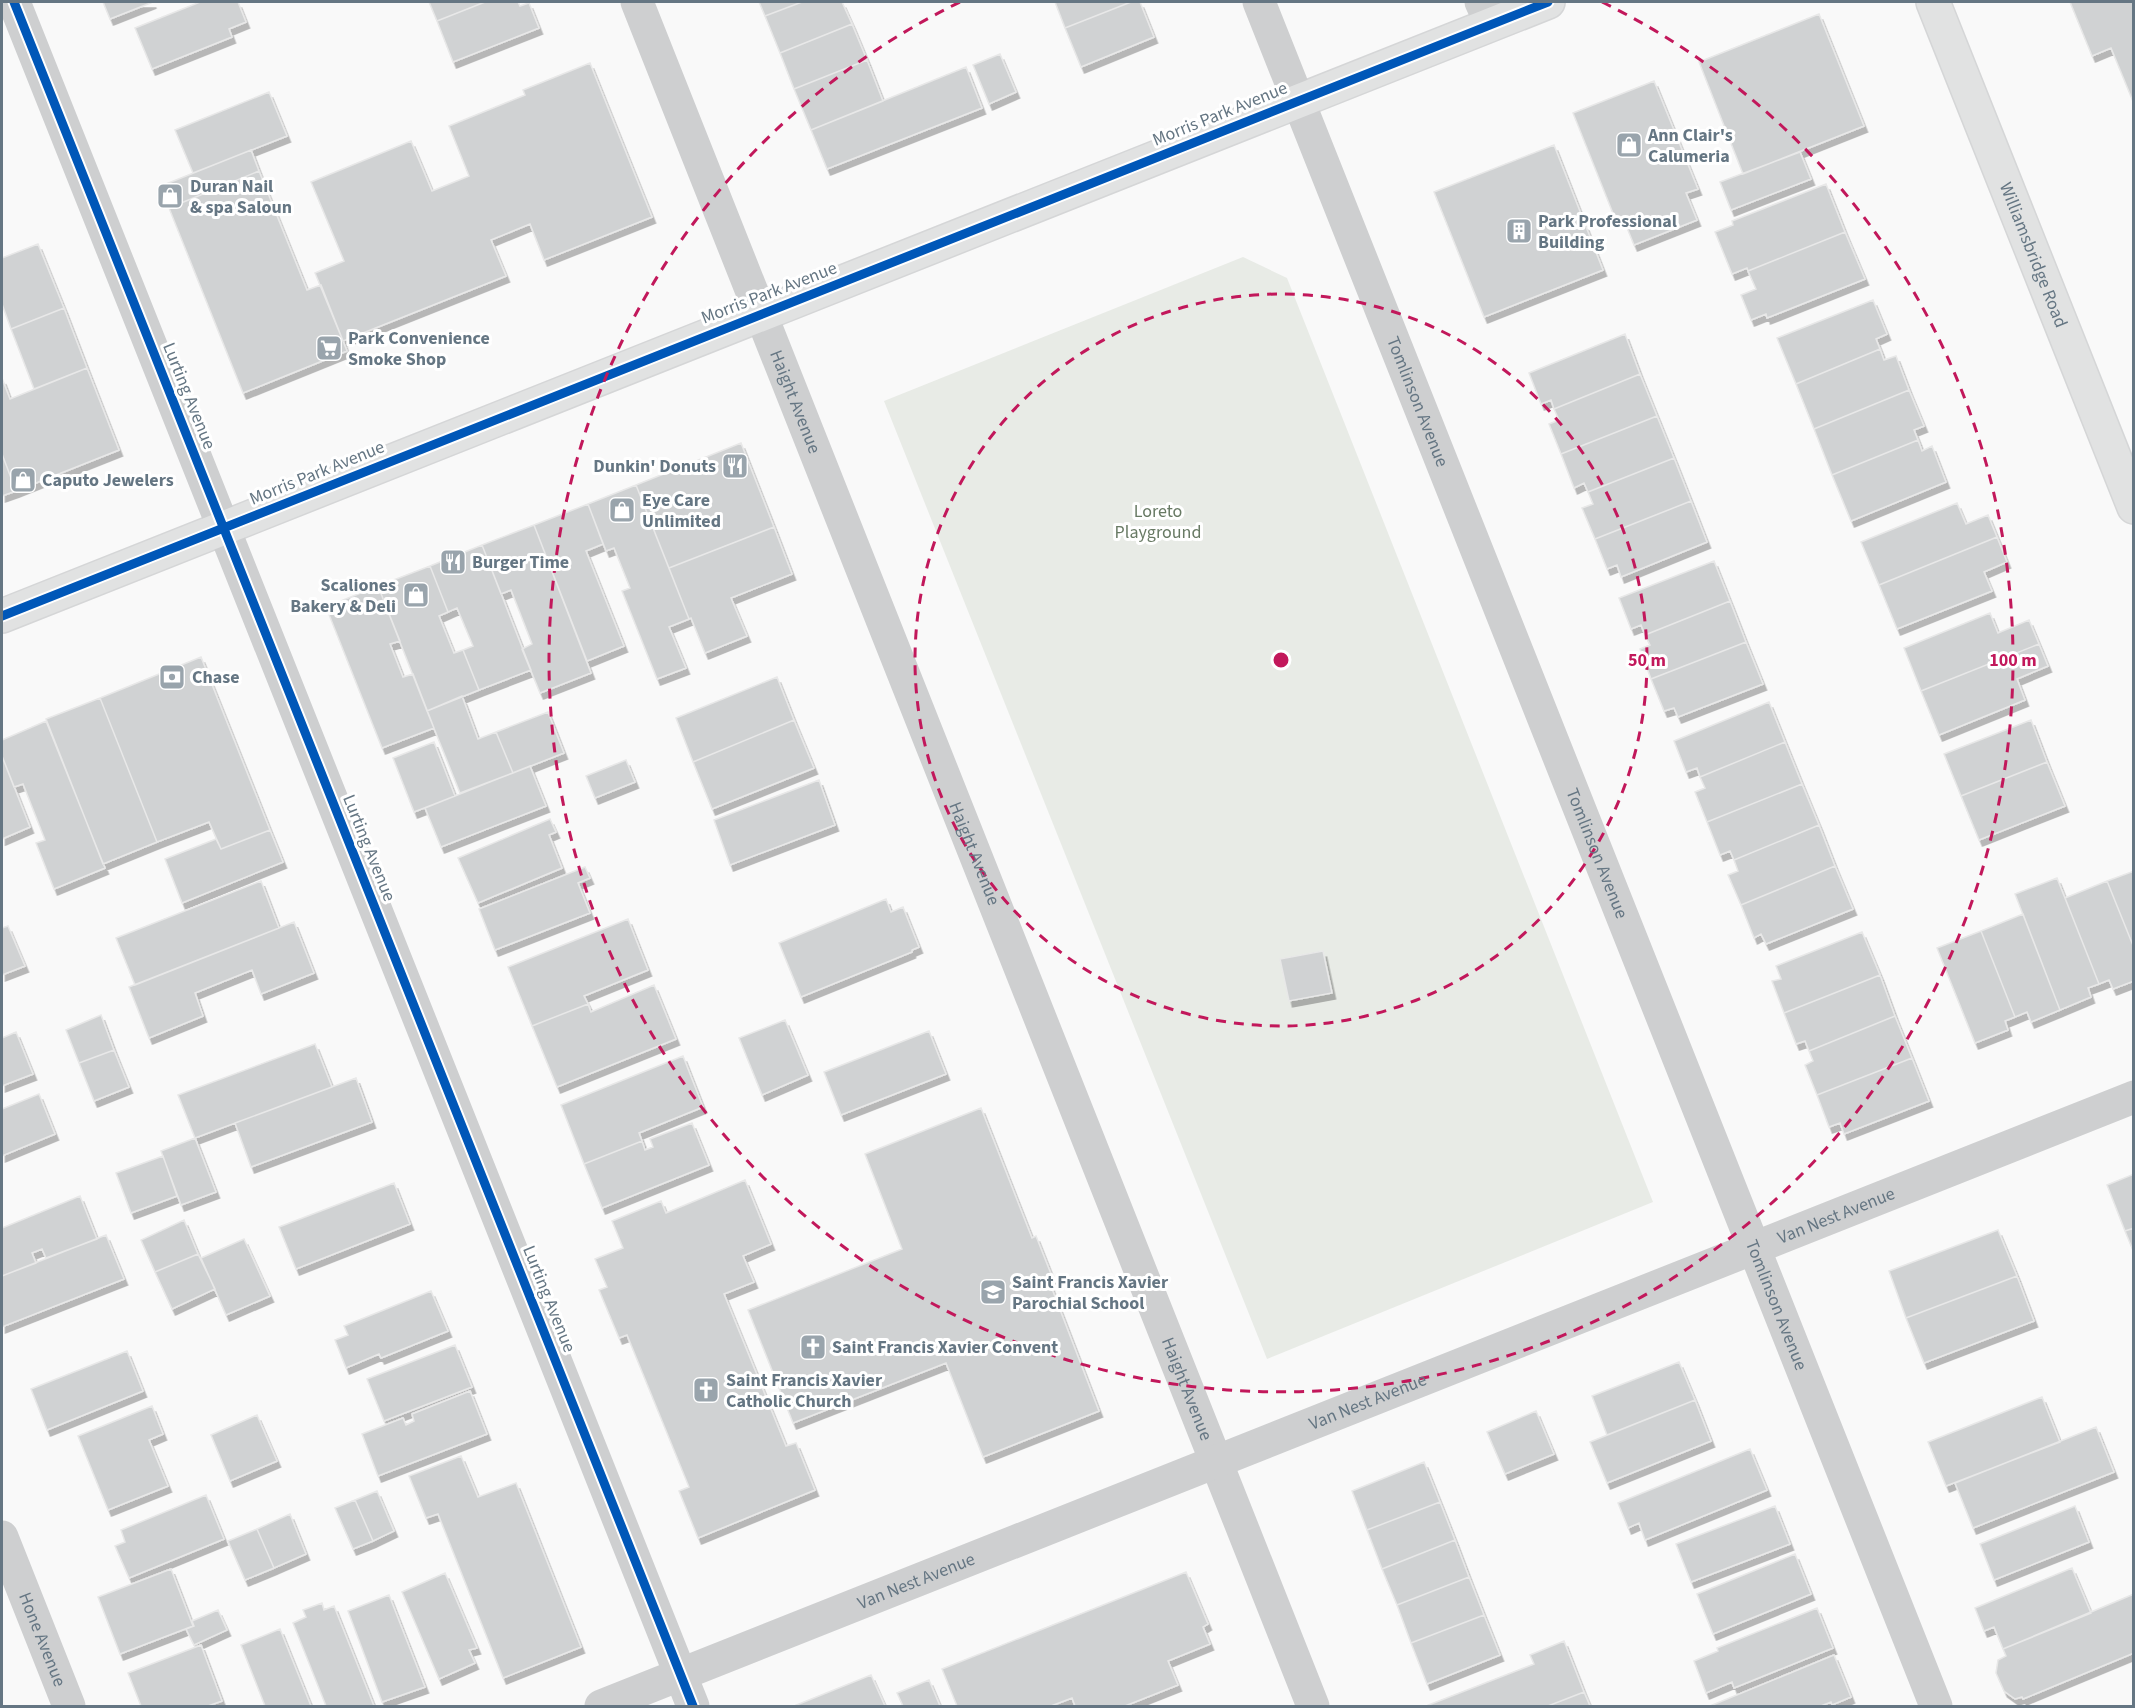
<svg xmlns="http://www.w3.org/2000/svg" width="2135" height="1708" font-family="'Source Sans 3',sans-serif">
  <defs>
    <filter id="shadow"><feDropShadow dx="3.5" dy="6" stdDeviation="0" flood-color="#0004"/></filter>
  </defs>
  <rect width="100%" height="100%" fill="#f9f9f9"/>
  <path fill="#e8ebe6" d="M1243 257 1287 278 1653 1202 1267 1359 884 401Z"/>
  <path fill="#d0d2d3" stroke="#e8e8e8" stroke-width="1.5" filter="url(#shadow)" d="M103 2H153L110 19Z
    M200 2H238L246 22 229 29 232 37 152 69 135 28Z
    M429 2H485L437 21Z
    M485 2H518L520 6 529 3 539 28 453 62 437 21Z
    M759 2H802L765 16Z
    M802 2H842L852 24 780 53 765 16Z
    M1055 2H1131L1065 28Z
    M1131 2H1140L1154 37 1081 67 1065 28Z
    M2070 2H2134V104L2111 48 2092 56Z
    M1819 14 1864 126 1743 174 1699 62Z
    M852 24 867 60 794 89 780 53Z
    M1000 54 1016 92 989 104 973 65Z
    M867 60 883 101 811 130 794 89Z
    M590 63 652 217 544 260 530 224 491 240 506 276 343 341 315 273 344 261 311 182 411 141 432 191 469 176 449 126 525 95 523 90Z
    M966 67 982 108 827 169 811 130Z
    M1654 81 1698 189 1686 193 1697 220 1634 245 1623 218 1616 221 1573 113Z
    M269 92 287 136 193 173 175 130Z
    M1554 145 1603 270 1484 317 1434 192Z
    M251 150 259 171 169 208 161 186Z
    M1800 152 1811 179 1731 210 1720 182Z
    M259 171 307 290 321 285 347 351 243 393 169 208Z
    M1826 184 1845 232 1748 271 1747 268 1732 274 1715 232 1733 225 1732 221Z
    M1845 232 1865 279 1767 318 1766 314 1751 320 1741 295 1756 289 1748 271Z
    M38 244 64 308 11 329 2 304V258Z
    M1873 300 1887 334 1876 339 1880 349 1796 384 1777 338Z
    M64 308 87 368 34 389 11 329Z
    M1625 334 1640 374 1554 409 1551 400 1541 404 1529 373Z
    M1880 349 1884 360 1896 356 1909 390 1814 429 1796 384Z
    M87 368 119 450 16 491 2 454V378L10 399Z
    M1640 374 1657 416 1561 454 1549 424 1559 420 1554 409Z
    M1909 390 1924 426 1914 430 1918 440 1832 475 1814 429Z
    M1657 416 1674 458 1588 492 1584 483 1574 488 1561 454Z
    M1918 440 1922 451 1932 446 1946 482 1851 521 1832 475Z
    M741 443 774 527 669 568 636 485Z
    M2 454 16 491 2 496Z
    M1674 458 1691 501 1595 539 1582 508 1593 504 1588 492Z
    M636 485 689 619 669 627 686 668 657 679 622 591 630 588 614 548 606 551 588 504Z
    M1691 501 1707 542 1621 577 1617 565 1607 569 1595 539Z
    M1957 503 1966 524 1988 515 1997 537 1879 585 1861 542Z
    M588 504 603 544 586 551 624 646 587 661 534 525Z
    M534 525 591 673 540 693 522 649 532 644 511 590 501 594 482 545Z
    M774 527 792 574 731 598 747 636 705 653 691 618 689 619 669 568Z
    M1997 537 2007 562 1984 572 1992 591 1897 629 1879 585Z
    M482 545 531 670 479 690 463 650 473 646 457 608 448 612 430 566Z
    M1714 561 1730 601 1645 635 1641 625 1631 629 1619 598Z
    M430 566 448 612 439 616 454 653 463 650 479 690 427 711 378 586Z
    M378 586 400 641 390 644 403 677 413 674 434 728 382 748 326 607Z
    M1730 601 1746 642 1651 679 1640 649 1650 645 1645 635Z
    M1990 613 1998 633 2029 620 2039 644 1921 691 1904 648Z
    M1746 642 1763 684 1678 717 1674 708 1664 711 1651 679Z
    M2039 644 2048 666 2017 679 2025 700 1939 735 1921 691Z
    M201 657 270 830 221 849 209 822 157 842 100 698Z
    M777 677 794 720 693 762 676 718Z
    M462 696 478 739 496 732 513 773 460 793 427 711Z
    M100 698 157 842 103 864 46 719Z
    M1769 702 1785 742 1700 777 1697 768 1686 772 1674 741Z
    M548 712 564 753 513 773 496 732Z
    M794 720 814 768 712 809 693 762Z
    M2031 720 2047 762 1961 796 1944 754Z
    M46 721 105 868 54 889 36 843 45 840 23 784 14 787 2 756V740Z
    M434 742 455 796 414 812 393 758Z
    M1785 742 1802 784 1707 822 1695 792 1705 788 1700 777Z
    M2 756 30 827 2 839Z
    M626 760 635 782 595 798 586 776Z
    M2047 762 2065 806 1979 840 1961 796Z
    M530 766 546 806 441 847 425 808Z
    M819 780 835 825 730 865 714 820Z
    M1802 784 1819 825 1734 860 1730 851 1720 855 1707 822Z
    M550 819 556 832 549 835 562 868 478 903 458 858Z
    M1819 825 1835 866 1741 905 1728 875 1738 871 1734 860Z
    M270 830 283 862 182 903 165 859 216 839 221 849Z
    M1835 866 1853 909 1766 944 1761 934 1754 938 1741 905Z
    M585 867 590 878 578 883 590 913 495 950 479 909Z
    M2134 871V948L2107 881Z
    M2057 878 2099 984 2088 988 2091 997 2060 1010 2015 894Z
    M261 881 279 928 135 985 116 938Z
    M2107 881 2134 948V981L2113 989 2109 980 2099 984 2065 898Z
    M886 899 891 912 903 907 919 947 912 950V952L801 997 779 943Z
    M2023 914 2060 1010 2031 1022 2027 1012 2015 1017 1981 931Z
    M628 919 648 970 584 996 588 1004 532 1026 508 967Z
    M294 922 314 973 261 994 252 970 195 993 203 1016 149 1038 129 987Z
    M8 926 25 966 2 975V928Z
    M1981 931 2015 1017 2005 1021 2008 1030 1975 1043 1937 948Z
    M1862 932 1880 975 1784 1013 1772 981 1781 979 1776 966Z
    M1323 951 1332 993 1289 1001 1280 959Z
    M1880 975 1895 1016 1809 1051 1805 1041 1796 1044 1784 1013Z
    M654 985 676 1039 557 1087 532 1026 588 1004 591 1012Z
    M101 1015 114 1050 79 1063 66 1030Z
    M1895 1016 1912 1058 1817 1095 1805 1065 1813 1061 1809 1051Z
    M785 1020 808 1075 762 1095 739 1038Z
    M929 1031 946 1074 841 1115 824 1072Z
    M16 1032 33 1074 2 1086V1038Z
    M315 1044 332 1087 195 1138 178 1095Z
    M114 1050 129 1087 94 1101 79 1063Z
    M683 1056 703 1107 639 1133 642 1141 584 1164 561 1105Z
    M1912 1058 1929 1101 1844 1134 1840 1123 1829 1127 1817 1095Z
    M356 1078 372 1122 251 1167 235 1123Z
    M39 1094 55 1134 2 1156V1109Z
    M981 1108 1032 1238 1036 1236 1053 1279 1049 1281 1099 1411 983 1457 946 1363 793 1423 748 1310 902 1249 865 1154Z
    M692 1123 709 1165 602 1208 584 1164 642 1141 645 1150 653 1147 650 1139Z
    M195 1138 216 1192 181 1205 161 1151Z
    M163 1156 177 1196 131 1213 116 1173Z
    M2134 1174V1228L2125 1231 2107 1185Z
    M745 1180 771 1244 743 1256 754 1282 724 1294 786 1446 796 1443 815 1490 698 1538 679 1491 689 1487 627 1335 619 1338 599 1290 607 1287 595 1259 623 1248 612 1221 661 1201 666 1213Z
    M394 1183 410 1224 296 1269 279 1227Z
    M80 1196 97 1239 46 1258 42 1249 32 1253 36 1263 2 1276V1228Z
    M184 1220 198 1254 155 1272 141 1240Z
    M2134 1228V1253L2125 1231Z
    M1998 1230 2017 1276 1906 1318 1889 1271Z
    M106 1235 124 1279 2 1327V1276Z
    M244 1239 270 1296 226 1315 201 1258Z
    M198 1254 215 1289 172 1309 155 1272Z
    M2017 1276 2034 1321 1924 1363 1906 1318Z
    M431 1291 448 1331 381 1358 379 1354 346 1368 335 1340 348 1335 344 1326Z
    M455 1345 472 1387 384 1421 367 1379Z
    M127 1351 143 1391 47 1430 31 1389Z
    M1679 1362 1695 1400 1607 1435 1592 1396Z
    M470 1391 487 1434 378 1476 362 1434 403 1418 406 1425 414 1421 412 1414Z
    M2042 1397 2060 1442 1946 1486 1928 1442Z
    M1695 1400 1711 1441 1607 1483 1590 1442Z
    M152 1406 163 1434 149 1440 168 1486 108 1510 78 1436Z
    M1536 1411 1554 1454 1505 1474 1487 1432Z
    M257 1415 277 1461 230 1481 211 1435Z
    M2096 1427 2114 1472 1973 1528 1955 1483Z
    M1750 1449 1767 1490 1645 1540 1639 1523 1628 1528 1618 1503Z
    M461 1456 478 1497 516 1483 581 1647 503 1678 438 1514 426 1518 409 1476Z
    M1424 1462 1440 1502 1367 1530 1352 1491Z
    M377 1491 394 1531 373 1541 355 1500Z
    M206 1495 224 1539 129 1578 115 1546 125 1542 121 1530Z
    M355 1500 373 1541 353 1549 335 1508Z
    M1440 1502 1455 1540 1382 1569 1367 1530Z
    M1775 1506 1790 1544 1691 1582 1676 1544Z
    M2075 1506 2089 1542 1994 1580 1980 1544Z
    M290 1514 306 1554 274 1568 257 1529Z
    M257 1529 274 1568 245 1580 228 1541Z
    M1455 1540 1469 1577 1397 1605 1382 1569Z
    M1795 1554 1811 1594 1713 1634 1697 1594Z
    M2072 1568 2091 1613 2003 1649 1994 1627 1984 1631 1975 1608Z
    M171 1569 193 1626 120 1654 98 1597Z
    M1186 1572 1208 1624 1203 1627 1210 1644 1168 1661 1178 1685 1125 1706H1075L1072 1698 1051 1706H957L942 1669Z
    M445 1573 477 1648 469 1650 475 1663 439 1679 402 1592Z
    M1469 1577 1484 1615 1411 1643 1397 1605Z
    M2134 1594V1653L2023 1699 2022 1697 2015 1699 2004 1691 1996 1673 1998 1660 2006 1656 2003 1649Z
    M389 1595 425 1687 382 1702 348 1611Z
    M322 1603 324 1610 334 1606 374 1706H326L293 1623 306 1617 303 1610Z
    M1817 1608 1833 1648 1734 1688 1732 1682 1706 1693 1694 1661 1718 1651 1717 1648Z
    M218 1610 227 1630 194 1645 186 1629 194 1626 192 1621Z
    M1484 1615 1500 1655 1427 1684 1411 1643Z
    M280 1629 311 1706H265L241 1645Z
    M1564 1641 1584 1692 1548 1706H1426L1534 1664 1530 1655Z
    M201 1645 222 1701 208 1706H141L128 1673Z
    M1834 1655 1851 1697 1832 1705 1831 1702 1821 1706H1710Z
    M871 1675 885 1706H794Z
    M929 1680 940 1706H903L897 1693Z
    M1584 1692 1590 1706H1548Z"/>
  <g fill="none" stroke-linecap="round" stroke-linejoin="round">
    <defs>
      <g id="major">
        <path id="s5" d="M1933 2 2134 507"/>
        <path d="M2 616 1548 2"/>
      </g>
    </defs>
    <use href="#major" stroke="#d5d6d7" stroke-width="36"/>
    <g stroke="#cecfd0" stroke-width="33">
      <path d="M14 2 693 1706"/>
      <path id="s1" d="M637 2 1313 1706"/>
      <path id="s2" d="M1259 2 1936 1706"/>
      <path d="M1481 2 1491 24"/>
      <path id="s3" d="M2 1537 69 1706"/>
      <path id="s4" d="M601 1706 2134 1097"/>
    </g>
    <use href="#major" stroke="#e1e2e2" stroke-width="33"/>
    <defs>
      <path id="cycleway" d="M14 2 693 1706
        M2 616 1548 2"/>
    </defs>
    <use href="#cycleway" stroke="#fff" stroke-width="13"/>
    <use href="#cycleway" stroke="#0057b8" stroke-width="9"/>
  </g>
  <g fill="none" stroke="#c2185b" stroke-width="3" stroke-dasharray="10 8">
    <circle cx="1281" cy="660" r="366"/>
    <path d="M1602 2A732 732 0 1 1 960 2"/>
  </g>
  <defs>
    <symbol id="shop-square" viewBox="-11 -11 22 22"><rect x="-9" y="-9" width="18" height="18" rx="4" fill="#99a4ac" stroke="#fff"/><path d="M-5-2.5h2.3a2.7 3.5 0 0 1 5.4 0H5L5.5 6h-11ZM-1.5-2.5h3a1.5 2.3 0 0 0-3 0Z" fill="#fff"/></symbol>
    <symbol id="building-square" viewBox="-11 -11 22 22"><rect x="-9" y="-9" width="18" height="18" rx="4" fill="#99a4ac" stroke="#fff"/><path d="M-4-6H4V6H1V3H-1V6H-4ZM-2.5-4.3h1.7v1.8h-1.7ZM.8-4.3h1.7v1.8H.8ZM-2.5-1h1.7V.8h-1.7ZM.8-1h1.7V.8H.8Z" fill="#fff"/></symbol>
    <symbol id="supermarket-square" viewBox="-11 -11 22 22"><rect x="-9" y="-9" width="18" height="18" rx="4" fill="#99a4ac" stroke="#fff"/><path d="M-6-5.5h2.5l.6 2H6L4.5 2H-2.5L-4.4-4H-6ZM-1.5 3.2a1.3 1.3 0 1 0 .1 0ZM3 3.2a1.3 1.3 0 1 0 .1 0Z" fill="#fff"/></symbol>
    <symbol id="restaurant-square" viewBox="-11 -11 22 22"><rect x="-9" y="-9" width="18" height="18" rx="4" fill="#99a4ac" stroke="#fff"/><path d="M-5-6h1v4h1v-4h1v4h1v-4h1v5L-1.5 .5V6h-2V.5L-5-1ZM5-6V6H3V1.5H1.5Q1.5-4 5-6Z" fill="#fff"/></symbol>
    <symbol id="bank-square" viewBox="-11 -11 22 22"><rect x="-9" y="-9" width="18" height="18" rx="4" fill="#99a4ac" stroke="#fff"/><path d="M-6-4H6V4H-6ZM0-2.3a2.3 2.3 0 1 0 0 4.6a2.3 2.3 0 1 0 0-4.6Z" fill="#fff"/></symbol>
    <symbol id="school-square" viewBox="-11 -11 22 22"><rect x="-9" y="-9" width="18" height="18" rx="4" fill="#99a4ac" stroke="#fff"/><path d="M0-5L7-2L0 1L-7-2ZM-4 1L0 2.5L4 1V4Q0 6-4 4Z" fill="#fff"/></symbol>
    <symbol id="church-square" viewBox="-11 -11 22 22"><rect x="-9" y="-9" width="18" height="18" rx="4" fill="#99a4ac" stroke="#fff"/><path d="M-1.2-6h2.4v3.5h3.3v2.4h-3.3V6h-2.4V-.1h-3.3v-2.4h3.3Z" fill="#fff"/></symbol>
  </defs>
  <g fill-rule="evenodd">
    <use href="#shop-square" x="1614" y="130" width="30" height="30"/>
    <use href="#shop-square" x="155" y="181" width="30" height="30"/>
    <use href="#building-square" x="1504" y="216" width="30" height="30"/>
    <use href="#supermarket-square" x="314" y="333" width="30" height="30"/>
    <use href="#restaurant-square" x="720" y="451" width="30" height="30"/>
    <use href="#shop-square" x="8" y="465" width="30" height="30"/>
    <use href="#shop-square" x="607" y="495" width="30" height="30"/>
    <use href="#restaurant-square" x="438" y="547" width="30" height="30"/>
    <use href="#shop-square" x="401" y="580" width="30" height="30"/>
    <use href="#bank-square" x="157" y="662" width="30" height="30"/>
    <use href="#school-square" x="978" y="1277" width="30" height="30"/>
    <use href="#church-square" x="798" y="1332" width="30" height="30"/>
    <use href="#church-square" x="691" y="1375" width="30" height="30"/>
  </g>
  <g text-anchor="middle" dominant-baseline="central" stroke-width="6" stroke-linejoin="round" paint-order="stroke">
    <g font-size="18" fill="#657683" stroke="#fff">
      <text transform="translate(1220 114) rotate(-22)">Morris Park Avenue</text>
      <text stroke="none"><textPath href="#s5" startOffset="272">Williamsbridge Road</textPath></text>
      <text transform="translate(769 293) rotate(-21)">Morris Park Avenue</text>
      <text transform="translate(189 396) rotate(68)">Lurting Avenue</text>
      <text stroke="none"><textPath href="#s1" startOffset="430">Haight Avenue</textPath></text>
      <text stroke="none"><textPath href="#s2" startOffset="430">Tomlinson Avenue</textPath></text>
      <text transform="translate(317 473) rotate(-22)">Morris Park Avenue</text>
      <text transform="translate(369 848) rotate(68)">Lurting Avenue</text>
      <text stroke="none"><textPath href="#s1" startOffset="916">Haight Avenue</textPath></text>
      <text stroke="none"><textPath href="#s2" startOffset="916">Tomlinson Avenue</textPath></text>
      <text stroke="none"><textPath href="#s4" startOffset="1329">Van Nest Avenue</textPath></text>
      <text transform="translate(549 1299) rotate(68)">Lurting Avenue</text>
      <text stroke="none"><textPath href="#s2" startOffset="1402">Tomlinson Avenue</textPath></text>
      <text stroke="none"><textPath href="#s1" startOffset="1492">Haight Avenue</textPath></text>
      <text stroke="none"><textPath href="#s4" startOffset="825">Van Nest Avenue</textPath></text>
      <text stroke="none"><textPath href="#s4" startOffset="339">Van Nest Avenue</textPath></text>
      <text stroke="none"><textPath href="#s3" startOffset="110">Hone Avenue</textPath></text>
    </g>
    <g font-size="18" font-weight="bold" fill="#657683" stroke="#fff" text-anchor="start">
      <text x="1648" y="135">Ann Clair's<tspan x="1648" dy="21">Calumeria</tspan></text>
      <text x="190" y="186">Duran Nail<tspan x="190" dy="21">&amp; spa Saloun</tspan></text>
      <text x="1538" y="221">Park Professional<tspan x="1538" dy="21">Building</tspan></text>
      <text x="348" y="338">Park Convenience<tspan x="348" dy="21">Smoke Shop</tspan></text>
      <text x="716" y="466" text-anchor="end">Dunkin' Donuts</text>
      <text x="42" y="480">Caputo Jewelers</text>
      <text x="642" y="500">Eye Care<tspan x="642" dy="21">Unlimited</tspan></text>
      <text x="472" y="562">Burger Time</text>
      <text x="396" y="585" text-anchor="end">Scaliones<tspan x="396" dy="21">Bakery &amp; Deli</tspan></text>
      <text x="192" y="677">Chase</text>
      <text x="1012" y="1282">Saint Francis Xavier<tspan x="1012" dy="21">Parochial School</tspan></text>
      <text x="832" y="1347">Saint Francis Xavier Convent</text>
      <text x="726" y="1380">Saint Francis Xavier<tspan x="726" dy="21">Catholic Church</tspan></text>
    </g>
    <g font-size="18" fill="#687a64" stroke="#fff">
      <text x="1158" y="511">Loreto<tspan x="1158" dy="21">Playground</tspan></text>
    </g>
  </g>
  <circle cx="1281" cy="660" r="9" fill="#c2185b" stroke="#fff" stroke-width="3"/>
  <g font-size="18" text-anchor="middle" font-weight="bold" fill="#c2185b" stroke="#fff" stroke-width="6" stroke-linejoin="round" paint-order="stroke">
    <text x="1647" y="666">50 m</text>
    <text x="2013" y="666">100 m</text>
  </g>
  <rect width="2135" height="1708" fill="none" stroke="#657683" stroke-width="6"/>
</svg>
